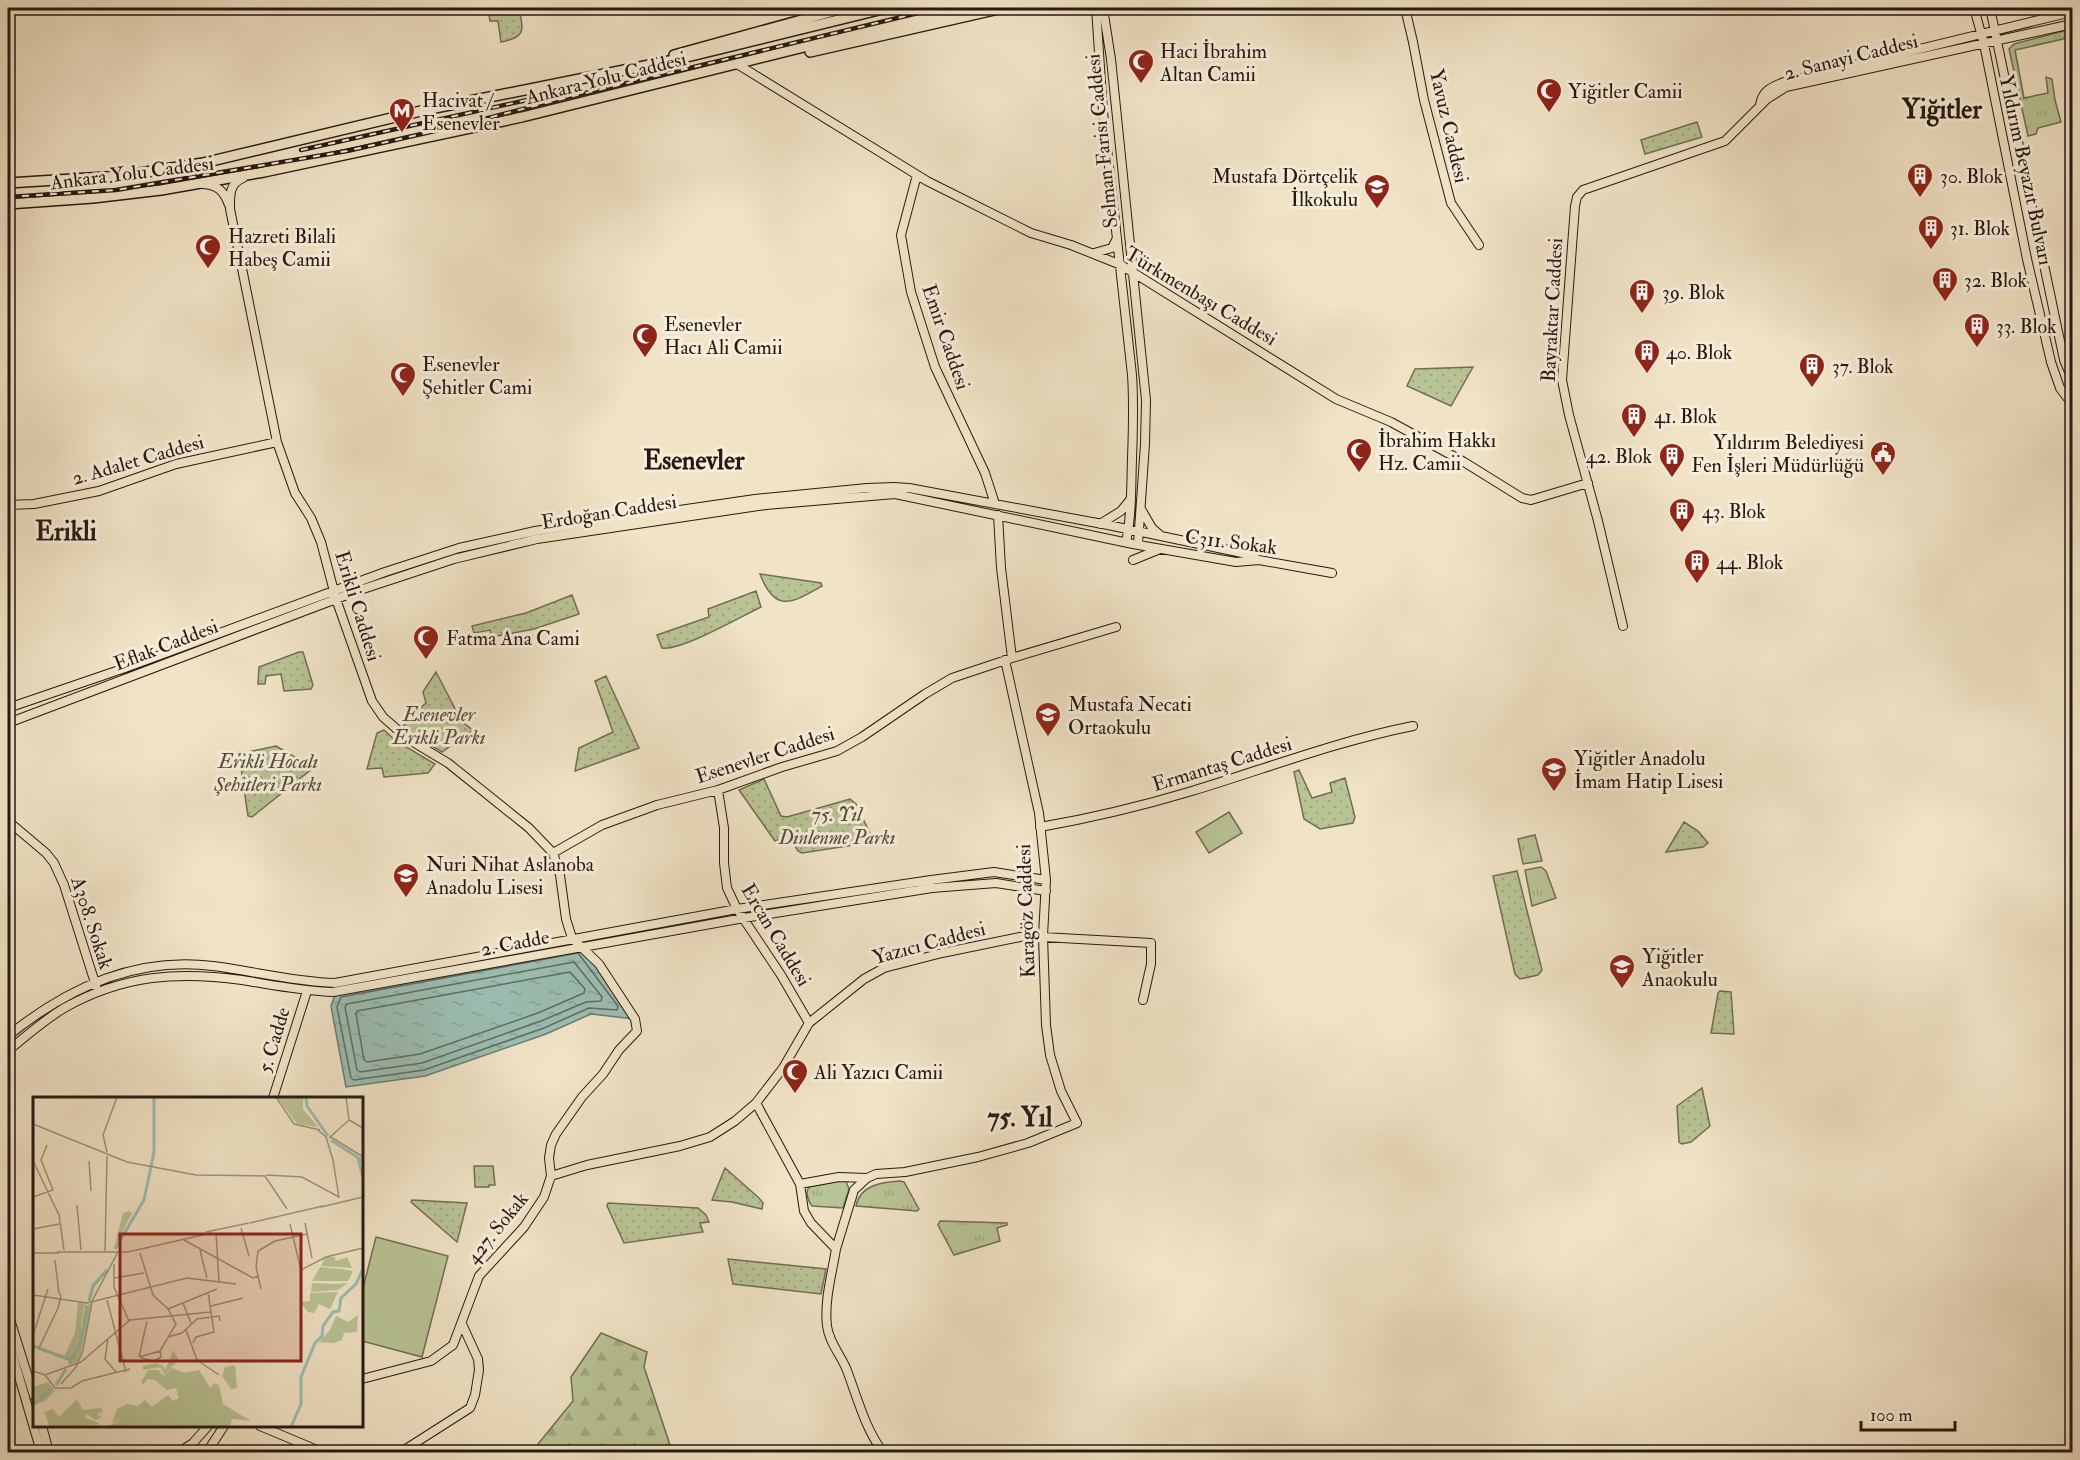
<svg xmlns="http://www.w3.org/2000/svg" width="2080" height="1460" font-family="'IM FELL Double Pica',serif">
  <defs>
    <pattern id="grass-tufts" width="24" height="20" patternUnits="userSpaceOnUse" patternTransform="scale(1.5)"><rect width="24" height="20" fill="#b9c495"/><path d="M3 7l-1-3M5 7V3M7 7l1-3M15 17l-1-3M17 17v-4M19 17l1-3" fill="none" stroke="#9fa87f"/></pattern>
    <pattern id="forest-firs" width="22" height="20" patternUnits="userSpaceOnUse" patternTransform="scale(1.5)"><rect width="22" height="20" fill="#b9c495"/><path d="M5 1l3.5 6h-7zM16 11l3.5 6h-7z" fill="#9fa87f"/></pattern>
    <pattern id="park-dots" width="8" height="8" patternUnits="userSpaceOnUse" patternTransform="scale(1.5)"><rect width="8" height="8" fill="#b9c495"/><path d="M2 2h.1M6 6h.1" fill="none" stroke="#9fa87f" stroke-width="1.8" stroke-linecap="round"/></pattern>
    <pattern id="water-ripples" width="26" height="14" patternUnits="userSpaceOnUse" patternTransform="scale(1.5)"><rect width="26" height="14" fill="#9bbeb2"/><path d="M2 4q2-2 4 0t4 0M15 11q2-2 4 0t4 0" fill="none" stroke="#85a398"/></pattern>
  </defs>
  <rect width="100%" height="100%" fill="#f1e3c6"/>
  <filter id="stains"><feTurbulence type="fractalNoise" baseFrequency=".00333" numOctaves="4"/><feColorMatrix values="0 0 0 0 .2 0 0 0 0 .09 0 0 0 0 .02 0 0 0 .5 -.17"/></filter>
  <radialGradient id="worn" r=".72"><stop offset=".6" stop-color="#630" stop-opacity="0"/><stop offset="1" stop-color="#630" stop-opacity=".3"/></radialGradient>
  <path fill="url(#grass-tufts)" stroke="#706e54" stroke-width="1.5" d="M2072 29V37L2015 50 2024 98 2048 93 2046 77 2052 79 2055 100 2061 122 2038 128 2036 134 2028 136 2009 49 2014 44Z
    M1535 835 1542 861 1523 864 1518 839Z
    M1541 867 1546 871 1556 898 1532 906 1525 870Z
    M474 1166H493L495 1185H489V1187H475Z
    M843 1180 846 1181 849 1189 843 1208 812 1206C808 1201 805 1192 809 1187Z
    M900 1181 904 1182 919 1209 917 1211 856 1206C860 1185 882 1182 900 1181Z
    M940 1221 1007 1223V1225L997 1228 1000 1241 954 1255 938 1225Z"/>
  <path fill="url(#forest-firs)" stroke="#706e54" stroke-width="1.5" d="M601 1333 647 1352 644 1367 670 1445 657 1452H542L538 1444 573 1401 571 1377Z"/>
  <path fill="url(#park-dots)" stroke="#706e54" stroke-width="1.5" d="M488 8H519C523 30 527 37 501 42L498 21H490Z
    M1697 122 1702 137 1645 154 1641 140Z
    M1473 367 1451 406 1407 386 1415 369Z
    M760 574 821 583 822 586C792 603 775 614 760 574Z
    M756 591 761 607C740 617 681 651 662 648L657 635 709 617 708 609Z
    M572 595 579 614 534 629 492 637 490 630 474 633 472 626 526 613Z
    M299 652H303L313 685 311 689 284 691 281 674 266 676 265 684H258L259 667Z
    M436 672 462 722 473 730 442 752 402 728 405 724 419 716 417 711 426 703 423 692Z
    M606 676 639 748 575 771 579 748 613 732 595 681Z
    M384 730 396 741 435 764 428 773 384 777 382 768 367 769 377 733Z
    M276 746 313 768 252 817 248 816 239 754Z
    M1299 770 1312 798 1332 792 1330 783 1345 778 1355 817 1353 823 1320 829 1304 819 1294 772Z
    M764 779 781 816 787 817 850 799 856 804 874 842 802 853 798 851 789 836 775 841 739 790Z
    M1684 822 1698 831 1708 843 1703 847 1666 852Z
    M1517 871 1542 970 1538 975 1520 979 1515 974 1493 876Z
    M1720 991 1731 992 1734 1034 1711 1033 1718 993Z
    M1702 1088 1710 1126 1691 1142 1682 1144 1679 1142 1677 1106Z
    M725 1168 759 1198 763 1203 762 1209 732 1202 712 1200Z
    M412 1200 467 1203 457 1242 411 1202Z
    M608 1203 698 1208 706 1215 709 1222 700 1223 703 1232 624 1243 607 1206Z
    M728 1259 826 1269 821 1294 733 1284Z"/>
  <path fill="#b9c495" stroke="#706e54" stroke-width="1.5" d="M1229 812 1242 833 1209 853 1196 832Z
    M376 1237 448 1256 422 1357 362 1341V1292Z"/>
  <path fill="url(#water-ripples)" stroke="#6c7c72" stroke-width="1.5" d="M581 947 635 1019 591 1014 546 1034 425 1076 346 1087 331 1006 336 992Z"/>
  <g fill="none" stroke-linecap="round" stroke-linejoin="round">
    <path stroke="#606c62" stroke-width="1.5" d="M578 953 618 1006 617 1010 589 1008 544 1028 424 1070 354 1080 351 1078 337 1007 341 997Z
      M574 962 602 997 601 1001 586 1002 541 1021 422 1063 360 1072 357 1070 345 1007 347 1004Z
      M570 972 585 989 584 993 538 1013 420 1054 367 1062 364 1060 356 1014 357 1011Z"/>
    <defs>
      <path id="major" d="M1096 8 1103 112 1132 375C1134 403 1133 431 1132 459 1131 486 1132 515 1126 542
        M1103 8 1111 59 1146 400 1145 444 1138 544
        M1405 8 1413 42 1424 100 1451 203 1479 245
        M1974 8 1984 44 2027 259 2051 362 2060 388 2072 404
        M1990 8 2064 360 2072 379
        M737 64 927 181 1031 233 1071 245 1121 265 1336 399 1391 422 1464 462 1522 498 1531 500 1588 483
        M1760 105C1762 91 1771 87 1784 82L2072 12
        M917 175 901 235 911 292 935 367 985 473 995 504
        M243 178C229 184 230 195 230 209L277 442 295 493 311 518 321 542 336 599 372 701 383 717 408 739 448 763 529 828 553 853 560 875 566 919 572 938 599 964 635 1019 637 1031 619 1050 603 1074 582 1097 556 1134 551 1145 549 1158 551 1176 544 1197 524 1227 479 1276 453 1345 431 1361 362 1379
        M203 184C218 185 224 191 229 205
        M1094 253 1112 248 1117 238
        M8 505 34 504 99 491 176 464 277 442
        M1141 509 1152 528 1160 535
        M998 515 1001 568 1012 658
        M1100 524 1121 511 1130 500
        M1133 560 1160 549
        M1623 626 1598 521 1569 415 1562 380 1575 206 1577 197 1583 190 1725 141 1767 99 1786 87 2072 24
        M8 708 125 668 385 572 459 548 535 531 755 499 867 488 894 487 909 488 1108 525 1247 554 1259 560
        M8 723 360 590 454 559 537 539 766 505 895 494 1133 544 1236 562 1259 560 1332 573
        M718 790 724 828V863L727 888 737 909 781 975 809 1023
        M8 821 46 853 54 863 64 885 96 986
        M1040 827C1092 818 1142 806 1192 791 1265 769 1337 741 1413 726
        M553 853 602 825 657 805 718 790 782 767 837 751 862 737 925 694 952 678 1012 658 1116 627
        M8 1036C67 988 135 956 213 966 253 971 294 982 335 983L737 909 931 880 994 872 1046 880
        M8 1051C26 1036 45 1019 66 1007 124 975 178 971 242 980 273 985 302 991 333 992L744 918 932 888 996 883 1046 891
        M273 1098 307 991
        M756 1103 800 1184 804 1211 811 1223 836 1249C832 1274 824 1301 827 1326 829 1342 840 1354 846 1368 857 1396 865 1429 883 1452
        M551 1176 587 1165 680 1146 710 1137 735 1121 756 1103 783 1068 809 1023 864 979 884 968 942 953 1025 936 1151 943V964L1143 1000
        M800 1184 839 1177 867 1178
        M836 1249 854 1190 867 1178 876 1174 905 1172 978 1157 1028 1143 1077 1123 1061 1091 1050 1055 1046 1025 1043 936 1046 880 1039 813 1005 660
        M8 1313 34 1396
        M8 1339 41 1452
        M42 1426 49 1452
        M260 1426 322 1452
        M179 1452 193 1443 208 1426
        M207 1452 224 1426
        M401 1452 470 1408 475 1395 479 1370 478 1359 462 1324"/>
      <path id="highway" d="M810 52 1003 8
        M674 55 845 8
        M8 183 121 176 203 163 425 110 679 59 887 8
        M8 204 93 198 161 190 264 172 522 117 961 8"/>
    </defs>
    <use href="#major" stroke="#261912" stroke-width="10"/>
    <use href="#highway" stroke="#261912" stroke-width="12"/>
    <use href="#major" stroke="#f1e3c6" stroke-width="8"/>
    <use href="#highway" stroke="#f1e3c6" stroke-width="9"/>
    <defs>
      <path id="rail" d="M301 150 527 100
        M8 197 116 190 347 151 461 125 573 96 939 8"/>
    </defs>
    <use href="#rail" stroke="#261912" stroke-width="4.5"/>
    <use href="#rail" stroke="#f6edda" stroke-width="2" stroke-dasharray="7" stroke-linecap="butt"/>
  </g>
  <defs>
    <symbol id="mosque-pin" viewBox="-11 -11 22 30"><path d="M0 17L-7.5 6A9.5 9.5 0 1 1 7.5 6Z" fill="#8f2418" stroke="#f6edda"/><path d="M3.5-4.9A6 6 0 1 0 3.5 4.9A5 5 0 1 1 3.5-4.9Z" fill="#fff"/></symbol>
    <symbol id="metro-pin" viewBox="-11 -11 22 30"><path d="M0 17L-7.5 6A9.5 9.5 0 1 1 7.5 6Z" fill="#8f2418" stroke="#f6edda"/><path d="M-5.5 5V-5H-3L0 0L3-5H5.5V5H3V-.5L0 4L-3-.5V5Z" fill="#fff"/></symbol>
    <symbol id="building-pin" viewBox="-11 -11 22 30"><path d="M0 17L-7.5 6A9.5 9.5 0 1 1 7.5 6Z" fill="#8f2418" stroke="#f6edda"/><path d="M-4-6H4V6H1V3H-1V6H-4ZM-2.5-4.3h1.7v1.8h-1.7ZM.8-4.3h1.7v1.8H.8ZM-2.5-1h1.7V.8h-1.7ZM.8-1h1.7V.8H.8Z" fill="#fff"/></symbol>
    <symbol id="school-pin" viewBox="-11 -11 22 30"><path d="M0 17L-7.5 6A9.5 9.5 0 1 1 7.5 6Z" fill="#8f2418" stroke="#f6edda"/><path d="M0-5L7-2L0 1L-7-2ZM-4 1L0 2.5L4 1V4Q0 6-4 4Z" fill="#fff"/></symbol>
    <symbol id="civic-pin" viewBox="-11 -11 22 30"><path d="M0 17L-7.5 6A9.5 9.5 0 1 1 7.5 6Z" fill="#8f2418" stroke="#f6edda"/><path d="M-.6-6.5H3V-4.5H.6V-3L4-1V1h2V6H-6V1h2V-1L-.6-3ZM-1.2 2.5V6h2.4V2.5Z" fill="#fff"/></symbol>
  </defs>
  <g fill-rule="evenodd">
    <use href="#mosque-pin" x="1126" y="47" width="30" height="40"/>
    <use href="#mosque-pin" x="1534" y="76" width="30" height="40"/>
    <use href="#metro-pin" x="387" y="96" width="30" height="40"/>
    <use href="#building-pin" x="1905" y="161" width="30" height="40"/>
    <use href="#school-pin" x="1362" y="172" width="30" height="40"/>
    <use href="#building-pin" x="1916" y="213" width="30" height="40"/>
    <use href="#mosque-pin" x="193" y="232" width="30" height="40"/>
    <use href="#building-pin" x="1930" y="265" width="30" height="40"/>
    <use href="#building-pin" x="1627" y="277" width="30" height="40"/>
    <use href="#building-pin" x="1962" y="311" width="30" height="40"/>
    <use href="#mosque-pin" x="630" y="321" width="30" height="40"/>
    <use href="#building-pin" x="1632" y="337" width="30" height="40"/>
    <use href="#building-pin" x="1797" y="351" width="30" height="40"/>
    <use href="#mosque-pin" x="388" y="360" width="30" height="40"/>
    <use href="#building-pin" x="1619" y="401" width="30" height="40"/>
    <use href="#mosque-pin" x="1344" y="436" width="30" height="40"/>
    <use href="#civic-pin" x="1868" y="439" width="30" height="40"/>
    <use href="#building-pin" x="1657" y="441" width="30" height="40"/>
    <use href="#building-pin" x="1667" y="496" width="30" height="40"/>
    <use href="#building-pin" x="1682" y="547" width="30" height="40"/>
    <use href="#mosque-pin" x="411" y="623" width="30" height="40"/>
    <use href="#school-pin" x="1033" y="700" width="30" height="40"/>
    <use href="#school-pin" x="1539" y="755" width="30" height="40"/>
    <use href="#school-pin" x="391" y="861" width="30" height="40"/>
    <use href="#school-pin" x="1607" y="952" width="30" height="40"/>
    <use href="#mosque-pin" x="780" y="1057" width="30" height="40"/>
  </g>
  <g text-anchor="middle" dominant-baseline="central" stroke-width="6" stroke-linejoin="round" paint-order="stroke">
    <g font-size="20" fill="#261912" stroke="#f6edda" text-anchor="start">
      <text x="1160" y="51">Haci İbrahim<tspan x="1160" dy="23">Altan Camii</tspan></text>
      <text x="1568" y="91">Yiğitler Camii</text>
      <text x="422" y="100">Hacivat /<tspan x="422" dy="23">Esenevler</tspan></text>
      <text x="1358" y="176" text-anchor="end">Mustafa Dörtçelik<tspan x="1358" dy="23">İlkokulu</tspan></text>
      <text x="1940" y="176">30. Blok</text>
      <text x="1950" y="228">31. Blok</text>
      <text x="228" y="236">Hazreti Bilali<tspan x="228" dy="23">Habeş Camii</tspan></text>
      <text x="1964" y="280">32. Blok</text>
      <text x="1662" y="292">39. Blok</text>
      <text x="664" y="324">Esenevler<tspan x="664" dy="23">Hacı Ali Camii</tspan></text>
      <text x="1996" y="326">33. Blok</text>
      <text x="1666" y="352">40. Blok</text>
      <text x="422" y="364">Esenevler<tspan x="422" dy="23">Şehitler Cami</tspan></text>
      <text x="1832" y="366">37. Blok</text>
      <text x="1654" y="416">41. Blok</text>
      <text x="1378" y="440">İbrahim Hakkı<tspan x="1378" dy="23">Hz. Camii</tspan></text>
      <text x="1864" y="442" text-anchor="end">Yıldırım Belediyesi<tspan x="1864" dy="23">Fen İşleri Müdürlüğü</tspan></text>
      <text x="1652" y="456" text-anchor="end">42. Blok</text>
      <text x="1702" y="511">43. Blok</text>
      <text x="1716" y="562">44. Blok</text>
      <text x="446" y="638">Fatma Ana Cami</text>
      <text x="1068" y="704">Mustafa Necati<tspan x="1068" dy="23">Ortaokulu</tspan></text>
      <text x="1574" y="758">Yiğitler Anadolu<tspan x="1574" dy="23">İmam Hatip Lisesi</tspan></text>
      <text x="426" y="864">Nuri Nihat Aslanoba<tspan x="426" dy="23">Anadolu Lisesi</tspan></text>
      <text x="1642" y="956">Yiğitler<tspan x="1642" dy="23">Anaokulu</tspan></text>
      <text x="814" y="1072">Ali Yazıcı Camii</text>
    </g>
    <g font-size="20" fill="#261912" stroke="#f6edda">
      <text transform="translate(1851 57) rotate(-14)">2. Sanayi Caddesi</text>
      <text transform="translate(606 78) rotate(-14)">Ankara Yolu Caddesi</text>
      <text transform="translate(1449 126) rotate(77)">Yavuz Caddesi</text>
      <text transform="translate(1102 141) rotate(-96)">Selman Farisi Caddesi</text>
      <text transform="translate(2026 170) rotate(78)">Yıldırım Beyazıt Bulvarı</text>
      <text transform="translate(132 173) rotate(-7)">Ankara Yolu Caddesi</text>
      <text transform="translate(1201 296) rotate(31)">Türkmenbaşı Caddesi</text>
      <text transform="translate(1552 310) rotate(-87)">Bayraktar Caddesi</text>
      <text transform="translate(946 337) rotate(71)">Emir Caddesi</text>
      <text transform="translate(138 460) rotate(-16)">2. Adalet Caddesi</text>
      <text transform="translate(609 512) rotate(-9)">Erdoğan Caddesi</text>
      <text transform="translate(1231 542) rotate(7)">C311. Sokak</text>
      <text transform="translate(358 606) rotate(73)">Erikli Caddesi</text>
      <text transform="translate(166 645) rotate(-21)">Eflak Caddesi</text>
      <text transform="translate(765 755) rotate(-18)">Esenevler Caddesi</text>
      <text transform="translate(1222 764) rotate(-17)">Ermantaş Caddesi</text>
      <text transform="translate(1026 911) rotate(-92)">Karagöz Caddesi</text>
      <text transform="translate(92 923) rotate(72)">A308. Sokak</text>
      <text transform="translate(776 935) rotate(59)">Ercan Caddesi</text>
      <text transform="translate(515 943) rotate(-11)">2. Cadde</text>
      <text transform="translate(929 943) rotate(-15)">Yazıcı Caddesi</text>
      <text transform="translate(274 1040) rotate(-73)">5. Cadde</text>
      <text transform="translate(497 1228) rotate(-51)">427. Sokak</text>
    </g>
    <g font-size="20" font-style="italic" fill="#524c39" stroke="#f6edda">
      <text x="439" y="714">Esenevler<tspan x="439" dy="23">Erikli Parkı</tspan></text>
      <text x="268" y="761">Erikli Hocalı<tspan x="268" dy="23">Şehitleri Parkı</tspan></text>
      <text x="837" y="814">75. Yıl<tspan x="837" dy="23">Dinlenme Parkı</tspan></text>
    </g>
    <g font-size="26" font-weight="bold" fill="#261912" stroke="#f6edda">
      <text x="1942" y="110">Yiğitler</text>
      <text x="694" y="461">Esenevler</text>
      <text x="66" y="532">Erikli</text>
      <text x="1020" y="1118">75. Yıl</text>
    </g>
  </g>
  <g transform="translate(33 1097)">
    <rect width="330" height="330" fill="#f1e3c6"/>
    <path d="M292 160H301L303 164 314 160 319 171 288 169ZM287 170 309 172 320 174 315 184H279ZM279 186 301 187 315 186 305 193 278 195ZM305 195 297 212 286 207 281 216 275 215 267 205 277 204V196ZM325 218 324 235 311 236 309 243 300 246 286 245 297 233 303 219 315 225ZM140 253 146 263 131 278 128 270 110 273V269L123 266 130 269 132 274ZM139 271 151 276 166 273 177 291 181 286 186 288 190 307 218 324 199 322 197 330H73L90 322 79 326 84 312 94 307 105 309 112 303 119 310 135 298 140 304 146 301 143 291 134 293 122 283 114 282 110 288 108 285 115 273H125L131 279ZM44 302 50 313 68 311 70 315 64 317 68 320 63 323 54 317 52 321 66 326 64 328 17 330 11 315 20 312 26 320Z" fill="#b9c495"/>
    <path d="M244 0H270V12L285 30 264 27ZM96 114 99 116 81 151 90 116ZM45 205 52 207 48 227V242L53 209 58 207 49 252 44 265 36 268 48 248 37 263 30 262 42 236ZM202 268 204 291 198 292 189 279 192 270ZM15 285 22 294 12 304 0 309V290Z" fill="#b9c495"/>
    <path fill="none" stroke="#9bbeb2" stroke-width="3" d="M273 0 274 9 295 39M298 43 330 64M325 61 330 81M82 152 111 103 121 55V0M56 204 60 189 74 173M0 249 38 263M36 267 47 248 54 208M23 288 33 272M0 308 19 291M258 330 268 307V280L282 246 289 239 290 229 300 215 306 214 308 201 323 187 330 172"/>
    <path fill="none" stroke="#a0927e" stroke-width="1.5" d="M243 0 261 27 287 33M313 0 316 23 330 31M0 27 94 65 163 78 232 79 254 112M285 33 293 40 300 63 306 101M298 40 330 60M296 41 316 23M74 55 70 38 84 0M0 64 26 118 31 153M56 64 58 94M233 78 269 80 306 100M0 100 20 93 8 63 14 48M44 108 48 153M288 110 330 100M217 126 290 109M272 126 279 161M257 127 268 173 293 160 330 151M208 131 216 159M0 132 26 127M173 135 216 126M183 136 186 185M151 143 220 181 225 179M167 153 174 181M72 154 74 59M24 155H95L178 136M0 156H26M22 163 26 197M81 167V190L96 224M81 181 111 176M228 192 223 170 225 154 242 144 274 137M0 198 54 206 154 181 203 187M74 203 93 275M59 204 85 155M150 206 158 226M178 209 210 201M135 212 184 192M153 233 164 263 186 278M0 238 15 192M135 240 149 236 164 222 186 219 187 224M75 241 72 262 83 275M160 246 163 240 181 235 175 195M6 251 25 211 28 199 25 194M106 260 127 254 143 227 135 212 120 198 107 156M106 260 114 224M108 261 121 264 128 260 127 253M0 274 12 278 48 265 97 223 178 215M12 278 22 291H38L49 284 97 272M28 287 43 270 50 253 59 205"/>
    <path fill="#8f2418" fill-opacity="0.15" stroke="#8f2418" stroke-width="3" d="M87 137H268V264H87Z"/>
    <rect width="330" height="330" fill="none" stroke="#261912" stroke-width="3"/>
  </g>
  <rect width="2080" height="1460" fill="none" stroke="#f1e3c6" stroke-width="30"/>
  <rect x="9" y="9" width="2062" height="1442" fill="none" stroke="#261912" stroke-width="3"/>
  <rect x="15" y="15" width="2050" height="1430" fill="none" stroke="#261912" stroke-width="1.5"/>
  <path d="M1861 1421v9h94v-9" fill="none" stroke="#261912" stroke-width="3"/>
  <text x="1870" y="1421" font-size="18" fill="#261912" stroke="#f6edda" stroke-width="4.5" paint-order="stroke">100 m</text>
  <rect width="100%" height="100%" filter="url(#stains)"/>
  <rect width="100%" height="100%" fill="url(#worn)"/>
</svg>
